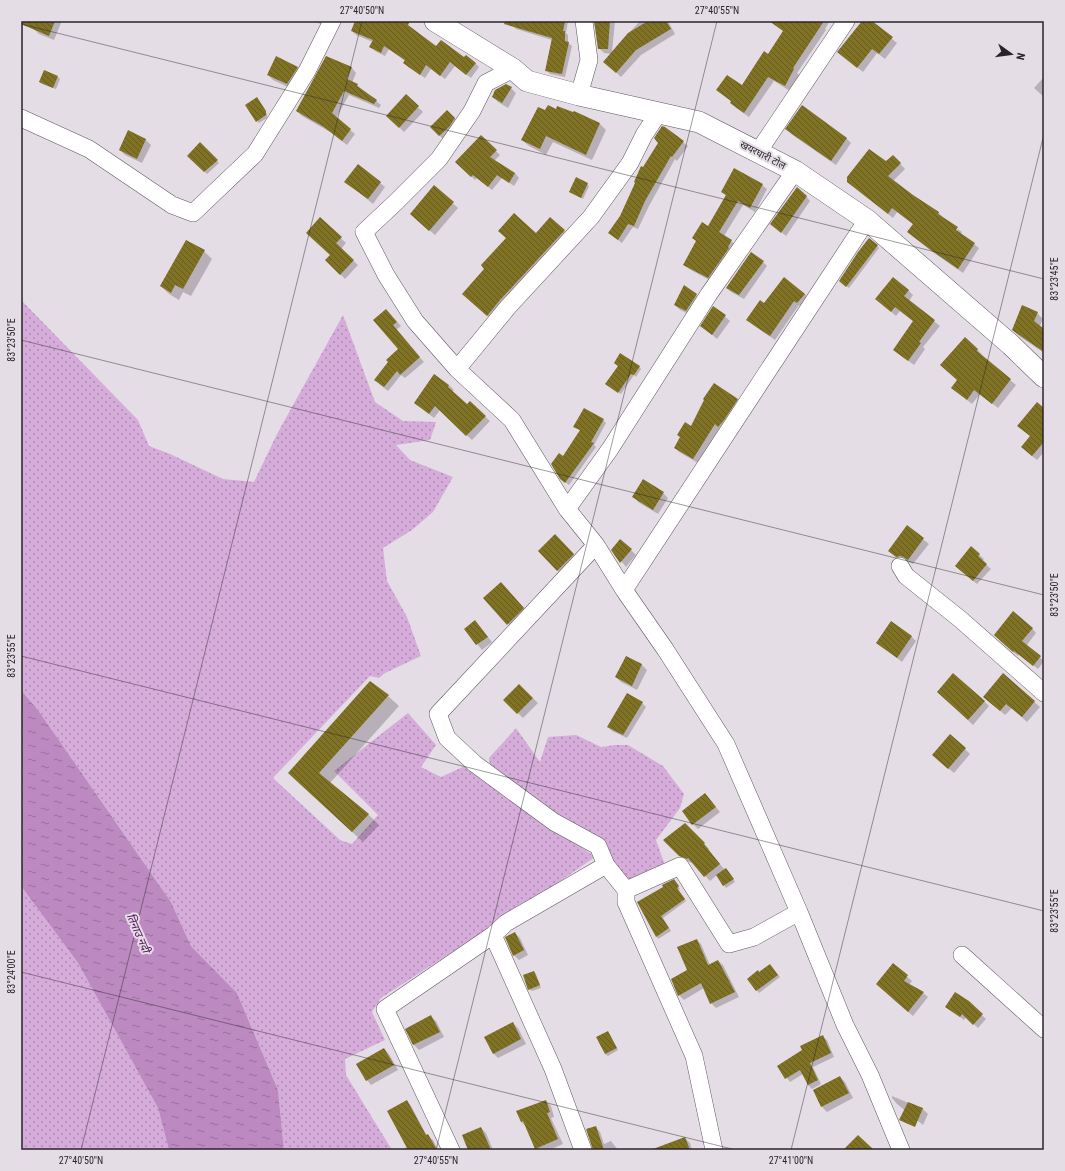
<svg xmlns="http://www.w3.org/2000/svg" width="1065" height="1171" font-family="'Roboto Condensed','Noto Sans Devanagari',sans-serif">
  <defs>
    <pattern id="grass-dots" width="8" height="8" patternUnits="userSpaceOnUse"><rect width="8" height="8" fill="#d6acda"/><path d="M2 2h.1M6 6h.1" fill="none" stroke="#ae8cb1" stroke-width="1.8" stroke-linecap="round"/></pattern>
    <pattern id="water-ripples" width="26" height="14" patternUnits="userSpaceOnUse"><rect width="26" height="14" fill="#bc89c1"/><path d="M2 4q2-2 4 0t4 0M15 11q2-2 4 0t4 0" fill="none" stroke="#99709d"/></pattern>
    <pattern id="building-back-hatch" width="6" height="6" patternUnits="userSpaceOnUse"><rect width="6" height="6" fill="#7f7224"/><path d="M-1 5l2 2M0 0l6 6M5-1l2 2" fill="none" stroke="#685d1f"/></pattern>
  </defs>
  <rect width="100%" height="100%" fill="#e5dde6"/>
  <path fill="url(#grass-dots)" d="M21 300 138 420 149 446 170 454 223 479 254 482 277 434 343 315 375 402 403 421 436 422 430 440 396 445 410 460 453 477 433 512 412 530 383 548 387 581 407 617 421 656 385 673 379 678 370 676 273 778 340 840 352 844 378 815 334 771 408 713 436 745 421 767 441 777 467 765 595 857 546 891 381 998 372 1012 385 1040 345 1059 346 1075 392 1150H284L278 1090 237 993 191 946 171 902 38 710 21 690Z
    M516 728 540 762 548 737 576 735 601 747 615 745H628L663 766 684 794 680 808 656 840 665 865 628 885 614 869 491 772 489 758Z
    M21 886 78 963 158 1108 169 1150H21Z"/>
  <path fill="url(#water-ripples)" d="M21 690 38 710 171 902 191 946 237 993 278 1090 284 1150H169L158 1108 78 963 21 886Z"/>
  <path fill="#0003" d="M37 21H60L61 23 54 40 39 34 34 29Z
    M314 21H330L327 27Z
    M356 21H400L436 48 475 63 479 67 471 78 455 66 445 79 431 69 425 78 408 67 405 61 389 49 385 56 375 51 371 46 373 42 356 35 352 31Z
    M514 21H568L566 33 568 35V43L572 46 565 77 550 74 546 70 552 40 516 29 513 26Z
    M595 21H615L612 52 640 21H668L675 34 641 55 621 77 609 66 611 54 604 53 599 48Z
    M785 21H830L825 29 826 30 797 73 799 75 790 91 774 81 749 117 736 108 731 103 732 102 717 90 743 87 769 55 784 31Z
    M863 21H870L897 43 885 59 877 53 863 72 844 57Z
    M326 57 352 68 356 73 352 83 357 85 381 105 379 108 349 95 336 118 355 134 347 145 330 132 302 116 297 111Z
    M297 67 302 72 292 89 273 80 268 75Z
    M58 77 60 79 56 89 42 84 40 82Z
    M1044 77V97L1034 88Z
    M511 88 516 93 508 108 498 102 493 97Z
    M406 96 423 112 404 132 388 116Z
    M259 101 267 114V118L259 123 257 121Z
    M556 110 574 113V112L600 124 606 130 592 160 553 142 546 155 529 146 522 140 546 112Z
    M447 112 459 123 444 140 431 127Z
    M665 128 688 146 677 161 675 159 649 206 638 229 633 227 622 243 614 237 621 216 644 168 659 143Z
    M787 129 846 138 851 143 836 165 791 134Z
    M128 132 146 140 151 145 142 163 125 155 120 150Z
    M481 137 500 155 494 161 515 173 519 178 514 186 502 178 492 190 477 178 475 180 457 162Z
    M200 143 219 163 207 174 188 156Z
    M893 156 905 169 893 181 913 196 939 213 943 217 954 235 958 229 962 232 961 234 979 248 963 273 934 253 913 236 914 225 897 212 893 218 853 186 886 163Z
    M380 183 385 187 373 204 351 186Z
    M587 184 589 186 583 199 570 192Z
    M762 185 767 189 755 212 743 205 724 236 736 245 713 282 689 269 684 264 709 227 726 196 723 192Z
    M434 186 458 208 435 235 416 219Z
    M806 196 810 201 786 236 771 224Z
    M550 218 570 236 492 320 468 299 485 269 507 239 499 231 536 234Z
    M320 219 346 243 341 249 358 265 345 279 326 260 331 255Z
    M869 239 879 248 849 288 842 283Z
    M204 251 212 259 191 296 183 292 179 300 169 294 161 286Z
    M763 262 767 266 744 299 731 292 727 288Z
    M908 290 913 295 909 301 940 326 923 347 925 349 914 365 894 350 914 322 900 311 896 316 876 299Z
    M805 294 809 299 803 308 799 305 775 340 753 325 748 320Z
    M696 295 701 300 691 315 680 310 675 305Z
    M714 307 730 321 717 339 702 326Z
    M1037 313 1043 319 1040 326 1044 330V353L1019 336 1013 330Z
    M390 314 401 326 396 330 424 362 405 378 401 375 388 391 379 384 400 349 374 320Z
    M978 350 982 355 981 356 1016 385 998 408 980 394 972 404 957 392Z
    M639 366 641 369 636 377 634 375 621 394 609 386Z
    M449 385 454 390 452 392 467 406 470 403 490 421 472 440 440 410 434 418 415 403Z
    M737 400 742 404 723 431 720 428 698 463 679 452 675 447 681 438 678 435Z
    M1044 409V452L1037 460 1027 452 1031 437Z
    M603 420 606 423 594 445 596 447 569 485 565 482 564 457 581 431 574 426Z
    M663 493 668 498 658 514 638 502 634 497Z
    M908 527 929 544 913 564 906 561 902 562 890 551Z
    M555 535 578 559 562 575 539 551Z
    M972 548 984 559 982 561 991 569 977 584 960 570Z
    M612 550H631L636 555 626 567Z
    M506 588 528 613 513 629 484 598Z
    M475 621 492 642 482 650 465 629Z
    M1032 628 1036 633 1026 646 1044 661 1038 669 1019 654 1018 656 999 640Z
    M911 636 916 641 902 662 878 643Z
    M626 657 642 665 647 670 637 690 621 682 616 677Z
    M1003 674 1040 707 1027 722 1012 708 1005 715 989 701Z
    M519 685 538 703 523 718 504 700Z
    M388 696 399 706 330 783 368 814 379 825 363 842 299 783Z
    M943 697 984 701 989 706 973 725Z
    M642 703 646 707 627 738 612 731 608 727Z
    M965 749 970 754 954 773 938 760Z
    M705 794 720 812 698 829 693 824Z
    M685 824 709 849 708 850 725 870 726 869 728 871 735 882 726 888 717 875 710 881 693 863 685 861 664 841Z
    M676 883 680 889 678 890 686 901 663 918 671 931 658 939 638 902Z
    M515 933 520 938 528 955 519 960 514 955Z
    M697 940 701 944 710 965 718 961 723 965 739 997 716 1008 711 1003 704 988 684 1000 679 995Z
    M893 964 912 981 909 985 923 993 928 997 913 1016 893 999Z
    M772 967 780 977 759 993 748 979Z
    M534 972 536 974 541 988 532 991 529 989Z
    M968 1002 986 1019 978 1028 966 1017 964 1020 946 1007Z
    M431 1017 436 1021 444 1037 419 1050 414 1045 407 1029Z
    M513 1023 518 1028 526 1044 498 1058 493 1053Z
    M608 1033 618 1050 608 1056 605 1054Z
    M823 1037 827 1040 834 1057 813 1067 821 1084 812 1089 808 1085 803 1074 790 1082 778 1067Z
    M384 1049 389 1054 398 1070 371 1085 367 1080Z
    M840 1077 845 1082 853 1098 827 1112 822 1107 814 1091Z
    M892 1096 923 1109 928 1114 923 1125 897 1104 892 1098Z
    M407 1101 411 1106 427 1136 433 1140 438 1150H404L403 1149 407 1147Z
    M546 1101 551 1106 554 1117 551 1118 563 1144 549 1150H537L526 1126 521 1122Z
    M596 1127 600 1132 604 1144 611 1141 618 1150H594Z
    M481 1128 486 1133 493 1150H469Z
    M685 1138 690 1143 692 1150H659Z"/>
  <path fill="url(#building-back-hatch)" d="M21 21H55L49 36 21 24Z
    M355 21H410L408 25 436 46 441 40 464 57 466 55 476 63 466 75 450 62 440 76 426 65 420 75 403 63 405 60 384 46 381 53 369 47 373 40 351 31Z
    M505 21H565L563 31H565V41L569 42 562 74 545 71 552 38 504 24Z
    M594 21H610L608 49H598Z
    M648 21H666L671 29 636 50 616 73 603 62 628 33Z
    M769 21H824L793 68 794 69 785 86 768 77 744 113 730 103 731 101 716 90 727 75 742 85 764 51 768 54 783 31Z
    M862 21H872L893 37 879 54 872 49 857 68 837 52Z
    M276 56 298 67 287 84 267 75Z
    M326 56 352 67 347 79 358 84 357 86 377 100 374 104 344 91 332 113 351 129 342 141 324 127 296 111Z
    M44 70 58 76 53 88 39 82Z
    M506 84 512 87 502 103 492 97 495 90Z
    M406 94 419 106 399 128 386 116Z
    M257 97 266 111V115L256 122 245 105Z
    M548 105 556 109 557 106 573 112 574 111 600 123 586 155 546 136 540 149 521 140 538 107 545 110Z
    M802 105 847 138 831 161 785 129Z
    M447 110 455 118 449 127 439 136 430 127Z
    M662 126 665 127 684 141 672 157 671 156 645 201 634 226 628 224 618 240 608 233 620 216 635 183 634 182 641 166 643 167 658 143 654 138Z
    M128 130 146 139 137 159 119 150Z
    M481 135 497 150 490 157 515 173 509 183 497 175 488 187 473 175 471 177 455 162Z
    M200 142 218 160 204 172 187 156Z
    M869 149 886 161 893 155 901 163 888 176 913 195 939 212 938 214 958 227 956 230 975 243 958 269 928 248 907 232 913 224 892 208 888 214 847 182V177Z
    M358 164 381 182 368 199 344 182Z
    M734 168 763 184 750 208 738 201 719 232 732 240 728 247 729 248 708 278 683 265 696 241 692 238 702 222 708 226 726 195 721 192Z
    M576 177 588 183 581 198 569 192Z
    M434 185 454 202 429 231 410 214Z
    M797 187 807 196 781 233 770 224Z
    M514 213 536 233 550 217 565 230 500 300 487 316 462 294 484 269 481 265 506 238 498 231Z
    M320 217 342 237 336 243 354 260 340 275 325 260 330 255 306 233Z
    M869 238 878 245 846 287 839 281 858 252Z
    M186 240 205 250 183 289 175 285 171 293 160 286Z
    M751 252 764 261 739 295 726 288Z
    M784 277 805 294 797 303 794 301 770 336 746 320 760 300 764 303Z
    M893 277 909 290 904 296 935 320 919 342 921 343 908 361 893 350 913 321 895 307 891 312 875 299Z
    M684 285 697 294 686 311 674 305Z
    M1022 305 1038 312 1034 321 1044 329V352L1012 330Z
    M713 306 726 315 712 335 700 326Z
    M386 309 397 322 393 325 420 357 400 375 397 371 384 387 374 380 388 362 386 360 398 349 373 320Z
    M965 337 978 349 977 351 1011 379 992 404 974 390 967 400 951 388 957 380 940 365Z
    M620 353 640 366 634 375 631 374 618 393 605 384 618 366 614 363Z
    M434 374 449 385 448 387 467 404 470 401 486 416 466 436 435 406 429 414 414 403Z
    M714 383 738 399 724 420 718 427 715 424 693 459 674 448 680 437 677 435 685 422 691 426 704 400 703 399Z
    M1037 402 1044 408V442L1032 456 1021 447 1030 436 1017 426Z
    M584 408 604 419 591 442 594 443 565 483 560 479 551 464 559 453 563 456 580 430 573 427Z
    M643 479 664 492 653 510 632 497Z
    M907 525 924 538 908 560 904 557 900 556 896 557 888 551Z
    M555 534 574 554 557 571 538 551Z
    M620 539 632 549 620 563 611 550Z
    M971 546 980 554 978 556 987 564 973 581 955 566Z
    M501 582 524 608 507 625 483 598Z
    M1013 611 1033 628 1022 641 1041 656 1033 666 1014 651 1013 652 994 635Z
    M475 620 488 637 476 645 464 629Z
    M891 621 912 636 897 658 876 643Z
    M626 656 642 664 632 686 615 677Z
    M953 673 985 701 968 720 937 692Z
    M1003 673 1035 701 1022 717 1006 704 1000 711 983 697Z
    M370 681 389 695 319 773 369 814 352 832 288 773Z
    M519 684 533 698 517 714 503 700Z
    M627 693 643 702 623 735 607 727Z
    M950 734 966 748 948 769 932 755Z
    M705 793 716 807 692 825 682 811Z
    M685 823 705 843 704 844 720 864 704 877 688 858 687 859 679 856 663 840Z
    M726 868 734 879 723 886 716 875Z
    M674 879 679 886 677 888 685 899 661 916 669 928 656 937 637 902 663 887 662 885Z
    M515 932 524 950 513 956 505 937Z
    M697 939 708 965 718 960 735 992 710 1004 701 983 678 996 671 979 687 970 677 947Z
    M893 963 908 975 904 981 924 992 908 1012 876 984Z
    M770 964 778 975 756 991 747 979 758 970 759 972Z
    M534 971 540 985 528 990 523 975Z
    M955 992 969 1001 983 1014 973 1025 962 1014 960 1017 945 1007Z
    M431 1015 440 1032 413 1045 405 1029Z
    M513 1022 521 1039 493 1054 484 1037Z
    M608 1031 617 1048 605 1054 596 1037Z
    M823 1035 831 1053 810 1063 818 1080 808 1085 800 1070 785 1079 777 1066 802 1050 800 1046Z
    M384 1048 394 1065 366 1081 356 1064Z
    M840 1076 849 1093 821 1107 813 1090Z
    M407 1100 426 1135 428 1134 437 1150H408L387 1111Z
    M546 1100 550 1112 547 1113 558 1139 535 1149 523 1121 521 1122 516 1111Z
    M908 1102 923 1108 915 1127 899 1120Z
    M596 1126 604 1150H593L586 1129Z
    M481 1127 491 1150H468L462 1135Z
    M858 1135 874 1150H843Z
    M685 1137 690 1150H653V1149Z"/>
  <g fill="none" stroke-linecap="round" stroke-linejoin="round">
    <defs>
      <path id="minor" d="M513 69 486 83 472 111 439 159 395 203 364 232 386 275 415 321 457 369 512 420 567 509 596 545 624 590 665 649 726 744 799 912 845 1025 870 1075 901 1150
        M579 95 589 60 584 21
        M21 118 89 149 172 205 193 213 255 154 307 71 332 21
        M758 152 846 21
        M457 369 508 307 591 217 630 163 644 135 659 112
        M567 509 610 449 709 294 795 171
        M596 545 438 714 447 738 475 764 554 822 598 846 606 865 626 890V902L694 1056 714 1150
        M900 566 906 576 960 619 1044 693
        M624 590 867 220
        M626 890 680 866 729 944 754 937 799 912
        M493 935 553 1069 583 1150
        M962 955 1044 1029
        M451 1150 385 1009 493 935 506 923 606 865"/>
      <path id="tertiary" d="M435 21 513 69 527 81 579 95 699 122 795 171 867 220 1011 345 1044 377"/>
    </defs>
    <use href="#minor" stroke="#5e575f" stroke-width="18"/>
    <use href="#tertiary" stroke="#5e575f" stroke-width="22"/>
    <use href="#minor" stroke="#fff" stroke-width="17"/>
    <use href="#tertiary" stroke="#fff" stroke-width="21"/>
  </g>
  <path fill="none" stroke="#282528" stroke-width="1" stroke-opacity="0.45" d="M21 24 1044 279M21 340 1044 595M21 656 1044 911M21 972 736 1150M81 1150 362 21M436 1150 717 21M791 1150 1044 134"/>
  <g text-anchor="middle" dominant-baseline="central" stroke-width="4" stroke-linejoin="round" paint-order="stroke">
    <g font-size="10" fill="#282528" stroke="#e5dde6">
      <text transform="translate(763 155) rotate(27)">खयरघारी टोल</text>
    </g>
    <g font-size="11" font-style="italic" fill="#4c0d54" stroke="#e5dde6">
      <text transform="translate(138 933) rotate(66)">तिनाउ नदी</text>
    </g>
  </g>
  <rect width="1065" height="1171" fill="none" stroke="#e5dde6" stroke-width="44"/>
  <g transform="translate(1011 54) rotate(104)" stroke="#e5dde6" stroke-width="3" paint-order="stroke">
  <path d="M0-3L7 15L0 10L-7 15Z" fill="#282528"/>
  <text y="-6" font-size="11" font-weight="bold" text-anchor="middle" fill="#282528">N</text>
  </g>
  <rect x="22" y="22" width="1021" height="1127" fill="none" stroke="#282528" stroke-width="1.5"/>
  <g font-size="10" text-anchor="middle" fill="#282528">
    <text x="362" y="14">27°40'50"N</text>
    <text x="717" y="14">27°40'55"N</text>
    <text transform="translate(1054 279) rotate(-90)" y="4">83°23'45"E</text>
    <text transform="translate(11 340) rotate(-90)" y="4">83°23'50"E</text>
    <text transform="translate(1054 595) rotate(-90)" y="4">83°23'50"E</text>
    <text transform="translate(11 656) rotate(-90)" y="4">83°23'55"E</text>
    <text transform="translate(1054 911) rotate(-90)" y="4">83°23'55"E</text>
    <text transform="translate(11 972) rotate(-90)" y="4">83°24'00"E</text>
    <text x="81" y="1164">27°40'50"N</text>
    <text x="436" y="1164">27°40'55"N</text>
    <text x="791" y="1164">27°41'00"N</text>
  </g>
</svg>
